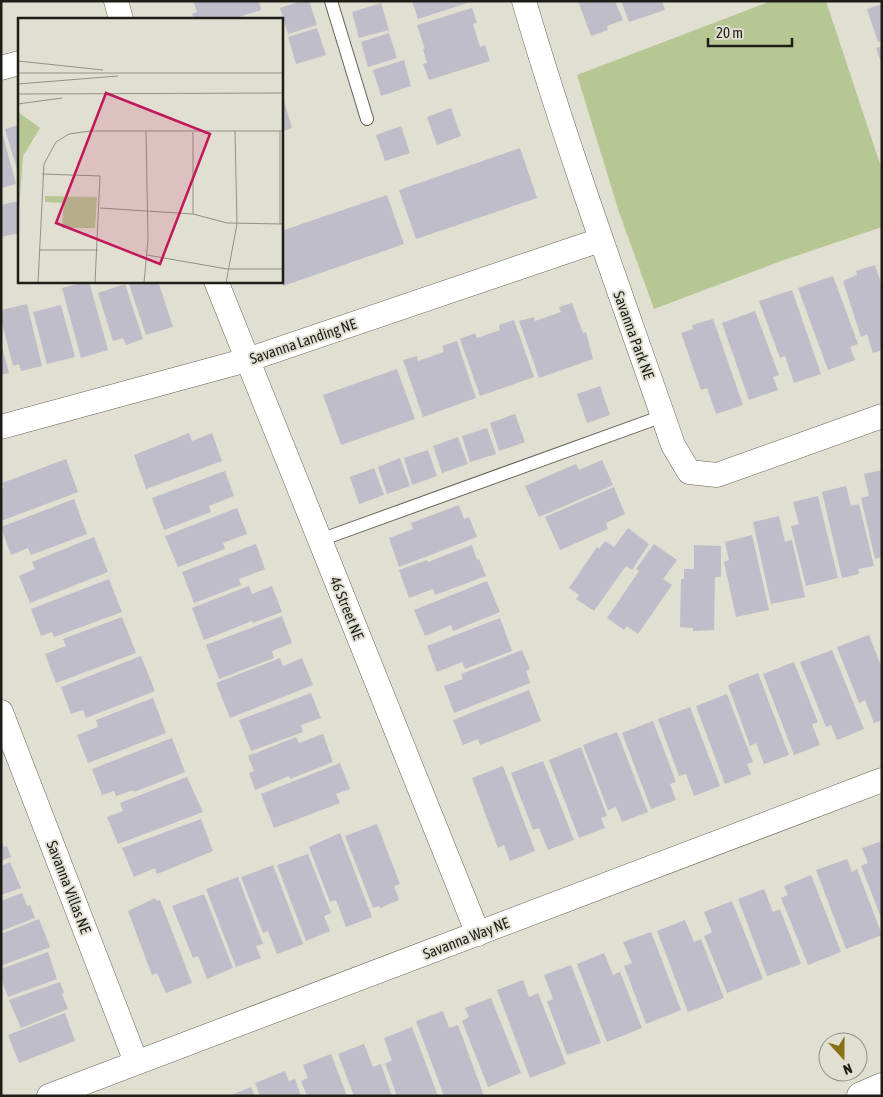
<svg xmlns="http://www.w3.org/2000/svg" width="883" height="1097" font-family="'Asap Condensed',sans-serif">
  <rect width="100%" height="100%" fill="#e1dfd1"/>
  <path fill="#b6c793" d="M771 1H826L882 170V227L784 260 654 309 619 212 577 75Z"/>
  <path fill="#bebdc9" d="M193 1H259L261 10 233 19H194L192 14 197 12Z
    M301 1H309L317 25 288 34 280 8Z
    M412 1H470V2L418 19Z
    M578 1H615L623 20 607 26 608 30 591 36Z
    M621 1H662L665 10 629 22Z
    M381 3 389 30 359 38 352 12Z
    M882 4V41L878 42 867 9Z
    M472 8 477 23 473 24 480 47 485 45 490 61 429 80 423 64 427 63 423 49H425L417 25Z
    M317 28 326 55 296 64 288 37Z
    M389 33 397 58 368 67 361 42Z
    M882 46V63H881L876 48Z
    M404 60 411 86 381 96 373 70Z
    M282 94 292 128 281 132V94Z
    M451 108 461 136 437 145 427 117Z
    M19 125V173H18L5 129Z
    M401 126 410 153 385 161 376 135Z
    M1 128 16 184 1 188Z
    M520 148 537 198 416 239 399 190Z
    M387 195 404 244 283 286 281 280V231Z
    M19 201V233L1 237V205Z
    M875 265 882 286V350L873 353 867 334 861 337 843 281 857 275 856 271Z
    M833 276 858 344 850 347 855 360 828 370 798 288Z
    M89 281 108 350 81 358 62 288Z
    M128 281H158L173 327 146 335Z
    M125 284 143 339 126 345 123 338 113 341 98 293Z
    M792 290 821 374 794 383 785 356 780 358 759 301Z
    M572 303 583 333 586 332 593 359 539 378 519 321 534 317 535 321 561 312 559 307Z
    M27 304 42 366 21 371 19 364 13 366 1 319V310Z
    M61 305 75 357 47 364 33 312Z
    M755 311 779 375 773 377 778 390 749 400 722 323Z
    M713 319 743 405 716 414 707 388 701 390 681 333 693 329 692 325Z
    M514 320 534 377 480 396 460 339 475 333 477 338 500 330 499 325Z
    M457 341 476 398 423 417 403 360 417 356 418 361 444 352 442 346Z
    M1 343 9 373 1 375Z
    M397 369 415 419 341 445 323 395Z
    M600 386 610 415 587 423 577 394Z
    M515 414 525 442 499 451 490 423Z
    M487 428 496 454 470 462 462 436Z
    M189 433 192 441 212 433 222 461 146 489 134 455Z
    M458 437 468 464 442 473 433 446Z
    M428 450 437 476 412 485 404 458Z
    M400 458 410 486 387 494 378 467Z
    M66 459 78 492 1 521V489L4 488 2 483Z
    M602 460 613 485 539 517 525 486 576 464 579 470Z
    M374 468 384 495 359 504 350 477Z
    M882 470V557L875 559 861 498 869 496 864 474Z
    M225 471 234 496 209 506 211 512 164 530 152 498Z
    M846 486 851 506 859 504 874 566 858 569 859 574 842 578 822 492Z
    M614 487 625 514 606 523 608 529 560 550 545 517Z
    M818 496 838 578 806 586 791 526 799 524 793 502Z
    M74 499 87 534 31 555 28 548 11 555 1 527Z
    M459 505 464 519 469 517 477 537 399 567 389 538 413 529 411 523Z
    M237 508 247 534 223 543 225 549 178 567 165 536Z
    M779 516 785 542 792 540 805 597 771 604 753 522Z
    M628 528 649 544 632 570 626 566 594 611 576 599 579 595 569 588 597 547 599 549 605 541 614 547Z
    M752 535 769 610 736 617 724 562 729 560 725 542Z
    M94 537 108 572 30 603 19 576 35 569 32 562Z
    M256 544 265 569 239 579 241 585 194 603 182 572Z
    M654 544 677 560 663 579 672 585 638 634 627 626 624 630 607 618 639 571 636 569Z
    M472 545 477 560 479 559 486 576 435 595 433 589 409 598 399 570 427 560 428 562Z
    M694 545 721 546V577H715L714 630 693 631V628L680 627 681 579H684V569H694Z
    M109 579 122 612 54 637 52 632 41 636 31 609Z
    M487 581 500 612 453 631 451 625 425 636 414 610Z
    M249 586 252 594 272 586 282 612 253 623 252 621 204 640 192 608Z
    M282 616 292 643 272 651 274 658 219 679 206 645Z
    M122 617 136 653 56 683 45 654 66 646 63 639Z
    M500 618 512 651 465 669 462 662 437 672 427 646Z
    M869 635 882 668V720L874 723 865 700 859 703 837 647Z
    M522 650 530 669 526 671 530 683 454 713 444 686 463 679 461 674Z
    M832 650 864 729 837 740 831 725 826 727 800 662Z
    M141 656 155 691 86 718 83 710 71 714 61 687Z
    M280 658 283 666 302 658 313 685 230 718 216 683Z
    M794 662 818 722 812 724 820 745 794 755 763 674Z
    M758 673 789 755 764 764 756 743 750 746 728 685Z
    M529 690 541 721 480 745 478 739 463 745 453 720Z
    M311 693 321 718 301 725 303 732 251 751 239 720Z
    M727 694 753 762 747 764 751 774 725 784 696 706Z
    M153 698 166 733 88 763 77 735 98 727 96 720Z
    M690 707 720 786 694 796 686 774 679 776 658 719Z
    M653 721 676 782 670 784 676 800 651 809 622 733Z
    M617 732 648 812 622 822 616 807 608 810 583 745Z
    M323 734 333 762 290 779 289 776 255 790 249 773 254 771 248 756 296 737 299 743Z
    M172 738 185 772 134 792 133 790 116 796 114 791 102 795 92 769Z
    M581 747 607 816 601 818 605 828 579 838 549 760Z
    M543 761 574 840 548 850 539 828 533 830 511 773Z
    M340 763 350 789 336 794 340 803 274 828 261 794Z
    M503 766 535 851 510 861 504 845 498 848 472 778Z
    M187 777 203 812 118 844 107 817 123 811 120 803Z
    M201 819 213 851 157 874 155 868 134 877 122 848Z
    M377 824 400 884 394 886 399 900 380 908 379 906 373 908 345 836Z
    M340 833 372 917 346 927 336 900 330 902 309 847Z
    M1 840 4 847 7 846 11 857 1 861Z
    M882 841V920L861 866 868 863 862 848Z
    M308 854 331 913 324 916 330 931 306 941 277 865Z
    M847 859 852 872 857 869 882 935 846 949 816 870Z
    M10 862 21 888 1 895V866Z
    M273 865 303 944 277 954 268 931 263 933 241 877Z
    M811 875 841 952 808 965 781 898 788 895 784 886Z
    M238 877 263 944 256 946 261 958 236 967 206 889Z
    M764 889 773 912 780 909 801 964 767 976 738 899Z
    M22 893 27 906 30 905 35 918 1 931V901Z
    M204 894 233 968 207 979 198 956 193 958 172 906Z
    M155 898 157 901 160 900 192 983 166 993 157 973 152 975 128 911Z
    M732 901 763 979 727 993 704 936 712 932 704 912Z
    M39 919 50 947 1 966V934Z
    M685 920 694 942 701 939 724 998 688 1012 657 931Z
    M651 932 681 1010 646 1024 624 966 632 963 623 942Z
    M48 952 57 979 8 997 1 978V969Z
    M604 953 613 975 620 972 642 1028 607 1042 577 964Z
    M571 965 601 1043 567 1055 547 1001 553 999 544 975Z
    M523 980 529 997 538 993 566 1064 530 1078 497 990Z
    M60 982 64 993 62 994 68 1009 21 1028 9 1000Z
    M491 998 521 1073 488 1087 462 1021 469 1017 465 1008Z
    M443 1011 449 1028 458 1025 484 1096H444L416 1021Z
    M65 1013 75 1041 19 1063 8 1035Z
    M412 1027 438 1096H397L385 1063 392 1061 384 1038Z
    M364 1044 373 1067 381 1064 392 1096H354L338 1054Z
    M331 1054 347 1096H307L301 1081 308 1078 303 1065Z
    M285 1071 289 1081 295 1079 301 1096H260L255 1083Z
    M251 1087 255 1096H229Z"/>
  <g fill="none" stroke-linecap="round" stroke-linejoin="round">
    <defs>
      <path id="service" d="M331 1 367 119
        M320 540 663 416"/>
      <path id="minor" d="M116 1 121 19
        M524 1C568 151 622 298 673 445L689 472 717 475 882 416
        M1 68 19 63
        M216 281 478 934
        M1 427 247 360 600 240
        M1 712 136 1062
        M49 1096 882 780"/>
      <path id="primary" d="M861 1096 882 1087"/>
    </defs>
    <use href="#service" stroke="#656358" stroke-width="14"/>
    <use href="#minor" stroke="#656358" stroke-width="25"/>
    <use href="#primary" stroke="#656358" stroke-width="29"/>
    <use href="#service" stroke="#fff" stroke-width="12"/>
    <use href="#minor" stroke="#fff" stroke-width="24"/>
    <use href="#primary" stroke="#fff" stroke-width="28"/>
  </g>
  <g text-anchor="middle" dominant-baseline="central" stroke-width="4" stroke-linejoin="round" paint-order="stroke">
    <g font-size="15" fill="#1e1d18" stroke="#e1dfd1">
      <text transform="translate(634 335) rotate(70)">Savanna Park NE</text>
      <text transform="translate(303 341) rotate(-19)">Savanna Landing NE</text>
      <text transform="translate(347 608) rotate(68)">46 Street NE</text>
      <text transform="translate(69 887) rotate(69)">Savanna Villas NE</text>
      <text transform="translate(466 938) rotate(-21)">Savanna Way NE</text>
    </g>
  </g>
  <g transform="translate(18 18)">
    <rect width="265" height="265" fill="#e1dfd1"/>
    <path d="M0 94 22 110 5 138 0 207ZM27 178 79 179 77 210H44L46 185 27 184Z" fill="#b6c793"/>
    <path fill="none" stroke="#939187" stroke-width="1" d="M0 43 85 52M0 55H265M0 66 100 58M0 76 265 75M0 86 44 80M262 113V206M175 114V196M24 156 82 158 77 265M82 190 175 196 209 205 265 206M21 232H80M129 237 209 251H265M20 265 26 146 38 124 51 116 72 113H265M126 265 130 221 128 113M208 265 219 206 217 113"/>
    <path fill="#c2185b" fill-opacity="0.15" stroke="#c2185b" stroke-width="2.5" d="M88 75 192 116 142 246 38 205Z"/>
    <rect width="265" height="265" fill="none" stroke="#1e1d18" stroke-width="2.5"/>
  </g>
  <rect width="883" height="1097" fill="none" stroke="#1e1d18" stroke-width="5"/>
  <g transform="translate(843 1057) rotate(159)"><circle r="24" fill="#e1dfd1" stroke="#939187"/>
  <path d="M0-4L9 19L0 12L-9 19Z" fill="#897012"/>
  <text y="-8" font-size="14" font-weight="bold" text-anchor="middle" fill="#1e1d18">N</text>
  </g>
  <path d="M708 38v8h84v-8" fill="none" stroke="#1e1d18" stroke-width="2.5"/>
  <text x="716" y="38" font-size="15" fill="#1e1d18" stroke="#e1dfd1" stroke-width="4" paint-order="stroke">20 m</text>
</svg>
